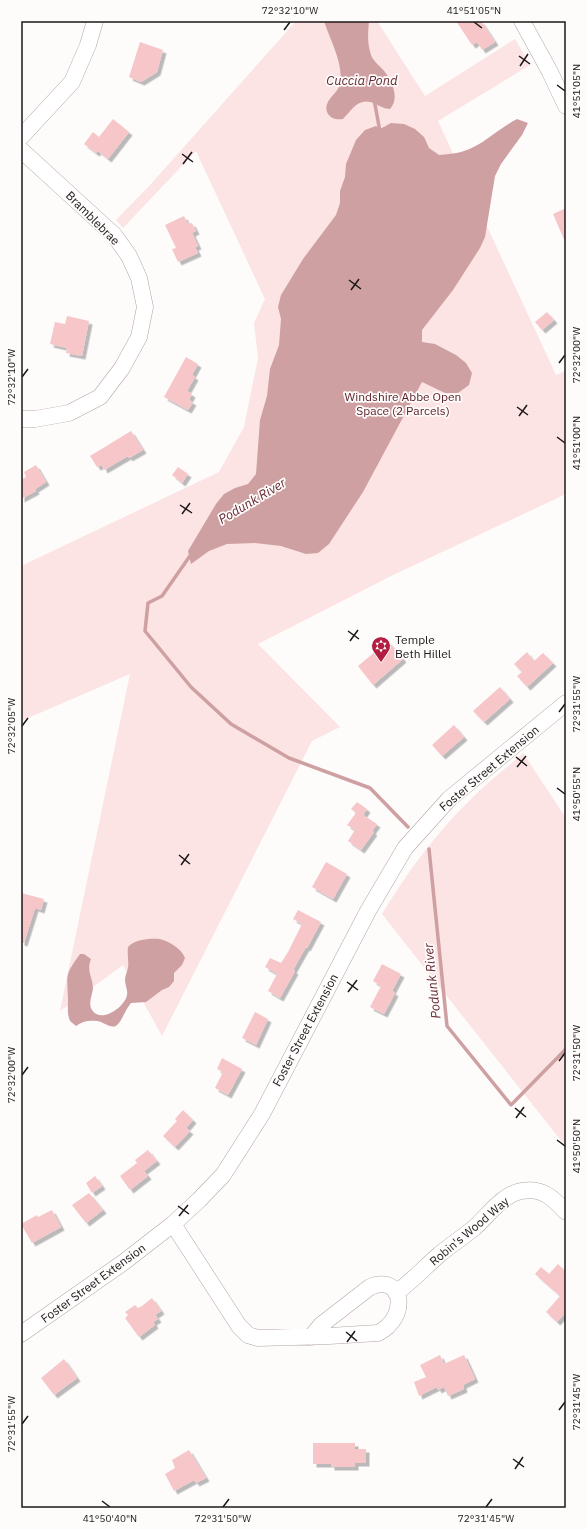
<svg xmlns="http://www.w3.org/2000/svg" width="587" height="1529" font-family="'IBM Plex Sans',sans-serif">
  <defs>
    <filter id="shadow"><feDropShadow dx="3.5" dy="3.5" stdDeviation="0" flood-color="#0004"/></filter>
  </defs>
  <rect width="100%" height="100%" fill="#fefbfb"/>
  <path fill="#fce3e4" d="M296 21H377L425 96 515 39 530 65 438 121 556 375 566 371V494L393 575 258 644 340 727 312 741 162 1036 123 965 60 1011 130 674 21 721V566L219 472 244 427 258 358 254 323 265 299 196 151 123 228 116 220 150 185Z
    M523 753 566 818V1147L382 914C408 871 437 832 473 797 489 781 507 768 523 753Z"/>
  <path fill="#cea0a2" d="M324 21H369C368 33 367 43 371 55 373 61 381 67 385 72 392 82 400 98 390 109 384 109 381 106 375 104 359 96 352 110 343 119 337 120 330 119 327 112 323 100 338 94 340 84 344 64 330 40 324 21Z
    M517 119 528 123 522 135 501 164 495 176 485 237 480 248 453 290 422 330V342L435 344 456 355 466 363 472 373 469 385 458 393H445L422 382 363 492 329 544 318 553 306 554 281 546 255 543 227 544 209 551 191 564 188 551 216 504 224 494 235 488 248 484 256 474 260 420 267 396 270 369 279 345 281 319 278 307 281 295 303 259 336 215 340 203V191L345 177 346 164 356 140 365 130 376 126 380 129 391 123 404 124 415 129 424 137 429 148 439 155C447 154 456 154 464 151 483 145 499 128 517 119Z
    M160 939C170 942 181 948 185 958L182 965 174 973V981L169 987 162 990 146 1002 131 1003C125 1010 122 1021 117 1025 112 1030 102 1021 97 1021 89 1020 82 1021 76 1026L70 1021C67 1014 68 1006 68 999 67 974 65 975 80 954H84L91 959C86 972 93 977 93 989 92 995 88 1004 92 1010 101 1024 125 1007 127 995 128 990 125 985 125 980 125 976 127 972 128 968 129 961 127 953 128 947 135 939 151 938 160 939Z"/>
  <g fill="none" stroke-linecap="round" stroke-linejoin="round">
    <path stroke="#cea0a2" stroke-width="3.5" d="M374 99 380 132
      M192 553 162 596 148 603 145 631 191 687 231 724 289 758 370 788 408 827
      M429 849 447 1026 511 1105 566 1049"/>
  </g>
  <path fill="#f7c6c9" filter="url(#shadow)" d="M456 21H481L495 42 482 50 477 42 472 45Z
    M140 42 163 50 157 72 141 82 129 77Z
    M113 119 129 132 108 159 98 151 96 153 84 144 93 132 99 137Z
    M566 208V244L553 214Z
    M184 216 188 224 192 223 196 231 192 233 198 246 195 247 198 253 178 262 172 249 176 248 165 225Z
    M547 312 554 320 542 330 535 322Z
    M67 316 89 321 82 356 66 353 67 348 50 344 55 322 65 324Z
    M186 357 198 364 192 375 195 377 187 391 192 394 189 400 193 402 188 410 164 397Z
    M131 431 143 450 129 458 128 456 104 470 102 465 97 467 90 456Z
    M36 465 46 482 35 489 36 491 21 499V480L26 477 24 472Z
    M178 467 188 474 182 483 172 475Z
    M388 641 403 659 373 685 358 666Z
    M527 652 534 661 543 653 553 663 527 687 517 676 522 672 514 664Z
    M500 687 510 699 484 722 473 711Z
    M454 725 464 737 442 756 432 745Z
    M357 802 367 809 363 815 377 824 372 831 374 832 361 850 348 841 355 830 347 825 356 813 351 809Z
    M326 862 347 874 333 899 312 887Z
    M21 893 44 899 41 910 35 908 24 943 21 942Z
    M298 910 321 922 307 948 306 947 293 970 295 971 280 998 268 991 277 974 265 967 270 958 281 963 288 952 302 924 293 919Z
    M382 964 401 974 392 991 395 993 384 1014 370 1007 381 986 373 981Z
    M255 1012 268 1019 256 1045 242 1038Z
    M222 1058 242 1069 228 1095 215 1088 223 1072 217 1069Z
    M183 1110 193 1120 186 1128 190 1131 175 1147 163 1136 177 1121 175 1119Z
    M148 1150 157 1161 144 1171 148 1176 130 1190 120 1176 137 1163 135 1160Z
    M95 1176 102 1186 92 1193 86 1183Z
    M89 1193 103 1210 86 1223 72 1205Z
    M52 1210 61 1227 32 1243 21 1224 37 1215 38 1217Z
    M558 1264 566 1272V1312L557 1322 546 1312 560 1296 535 1274 541 1267 549 1274Z
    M152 1298 161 1311 155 1315 158 1319 153 1322 155 1325 139 1337 125 1318 128 1315 125 1312 135 1305 138 1308 142 1306Z
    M440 1355 444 1364 464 1355 475 1379 463 1385 464 1389 448 1396 444 1387 438 1390 437 1387 419 1396 414 1382 426 1377 420 1365Z
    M64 1359 77 1378 54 1395 41 1378Z
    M313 1443H355V1449H366V1463H355V1467H331V1464H313Z
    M189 1450 206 1478 196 1483 194 1480 174 1491 165 1474 175 1468 172 1460Z"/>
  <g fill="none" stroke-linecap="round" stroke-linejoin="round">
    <defs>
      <path id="minor" d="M522 21 550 72 566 106
        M21 137 72 82 88 45 95 21
        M21 150 114 235 129 256 139 278 145 307 139 337 122 368 100 397 69 413 35 419H21
        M173 1224 239 1326 248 1335 258 1338 329 1336 378 1333C409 1318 404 1273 370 1287L321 1325 311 1337
        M396 1293C412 1281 425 1267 440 1254 451 1245 463 1237 474 1228 488 1216 502 1194 522 1191 542 1187 553 1198 566 1212
        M21 1334 124 1262 173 1224 199 1200 223 1175 262 1114 368 911 405 848 449 799 566 703"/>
    </defs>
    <use href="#minor" stroke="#b3a5a6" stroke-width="17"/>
    <use href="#minor" stroke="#fff" stroke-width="16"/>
  </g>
  <path fill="none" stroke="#1c1718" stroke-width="1.5" d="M474 22 482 28M284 30 290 22M519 56 530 64M520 66 528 54M557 85 565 91M182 154 193 162M183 164 192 152M349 280 361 289M351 290 359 279M559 363 565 355M22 377 28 369M517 407 528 415M519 416 527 405M557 437 565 443M180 505 192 513M182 514 190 503M348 631 359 639M350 641 358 630M559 712 565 704M22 726 28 718M516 757 527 766M517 767 526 756M557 788 565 794M179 855 190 864M181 865 189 854M347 982 358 990M348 992 357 980M559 1061 565 1053M22 1075 28 1067M515 1108 526 1117M516 1118 524 1107M557 1140 565 1146M178 1206 189 1214M179 1216 188 1205M346 1332 357 1341M347 1342 355 1331M559 1410 565 1402M22 1424 28 1416M513 1459 524 1467M515 1469 523 1457M102 1501 110 1507M223 1507 229 1499M486 1507 492 1499"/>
  <defs>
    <symbol id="synagogue-pin" viewBox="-11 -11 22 30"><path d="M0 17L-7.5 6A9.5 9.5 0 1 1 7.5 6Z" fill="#b11e41" stroke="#fefbfb"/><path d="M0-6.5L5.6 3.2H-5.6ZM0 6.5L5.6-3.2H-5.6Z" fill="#fff"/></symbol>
  </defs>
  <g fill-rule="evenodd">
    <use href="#synagogue-pin" x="370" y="635" width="22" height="30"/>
  </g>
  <g text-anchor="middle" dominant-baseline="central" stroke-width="3.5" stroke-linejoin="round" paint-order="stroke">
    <g font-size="12" fill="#1c1718" stroke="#fefbfb">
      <text transform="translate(93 218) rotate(45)">Bramblebrae</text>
      <text transform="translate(489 768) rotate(-40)">Foster Street Extension</text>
      <text transform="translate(305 1030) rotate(-62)">Foster Street Extension</text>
      <text transform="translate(469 1231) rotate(-40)">Robin's Wood Way</text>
      <text transform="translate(93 1283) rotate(-36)">Foster Street Extension</text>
    </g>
    <g font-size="12" fill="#5c222a" stroke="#fefbfb">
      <text x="403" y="396">Windshire Abbe Open<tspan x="403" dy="14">Space (2 Parcels)</tspan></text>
    </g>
    <g font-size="12" fill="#1c1718" stroke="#fefbfb" text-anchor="start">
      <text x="395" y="639">Temple<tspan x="395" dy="14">Beth Hillel</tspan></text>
    </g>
    <g font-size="13" font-style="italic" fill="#642930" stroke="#fefbfb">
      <text x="362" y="80">Cuccia Pond</text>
      <text transform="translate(252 501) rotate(-31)">Podunk River</text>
      <text transform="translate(432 981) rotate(-96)">Podunk River</text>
    </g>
  </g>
  <rect width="587" height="1529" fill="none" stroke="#fefbfb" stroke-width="44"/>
  <rect x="22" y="22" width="543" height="1485" fill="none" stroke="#1c1718" stroke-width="1.5"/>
  <g font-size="10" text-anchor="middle" fill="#1c1718">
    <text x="290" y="14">72°32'10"W</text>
    <text x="474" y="14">41°51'05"N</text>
    <text transform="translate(576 91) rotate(-90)" y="4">41°51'05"N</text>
    <text transform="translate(576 355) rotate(-90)" y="4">72°32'00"W</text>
    <text transform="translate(11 377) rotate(-90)" y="4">72°32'10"W</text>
    <text transform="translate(576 443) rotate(-90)" y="4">41°51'00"N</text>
    <text transform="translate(576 704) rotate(-90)" y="4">72°31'55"W</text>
    <text transform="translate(11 726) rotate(-90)" y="4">72°32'05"W</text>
    <text transform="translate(576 794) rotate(-90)" y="4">41°50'55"N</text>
    <text transform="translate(576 1053) rotate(-90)" y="4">72°31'50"W</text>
    <text transform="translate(11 1075) rotate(-90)" y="4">72°32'00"W</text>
    <text transform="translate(576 1146) rotate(-90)" y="4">41°50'50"N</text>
    <text transform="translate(576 1402) rotate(-90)" y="4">72°31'45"W</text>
    <text transform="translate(11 1424) rotate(-90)" y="4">72°31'55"W</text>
    <text x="110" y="1522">41°50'40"N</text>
    <text x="223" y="1522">72°31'50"W</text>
    <text x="486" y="1522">72°31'45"W</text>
  </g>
</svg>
